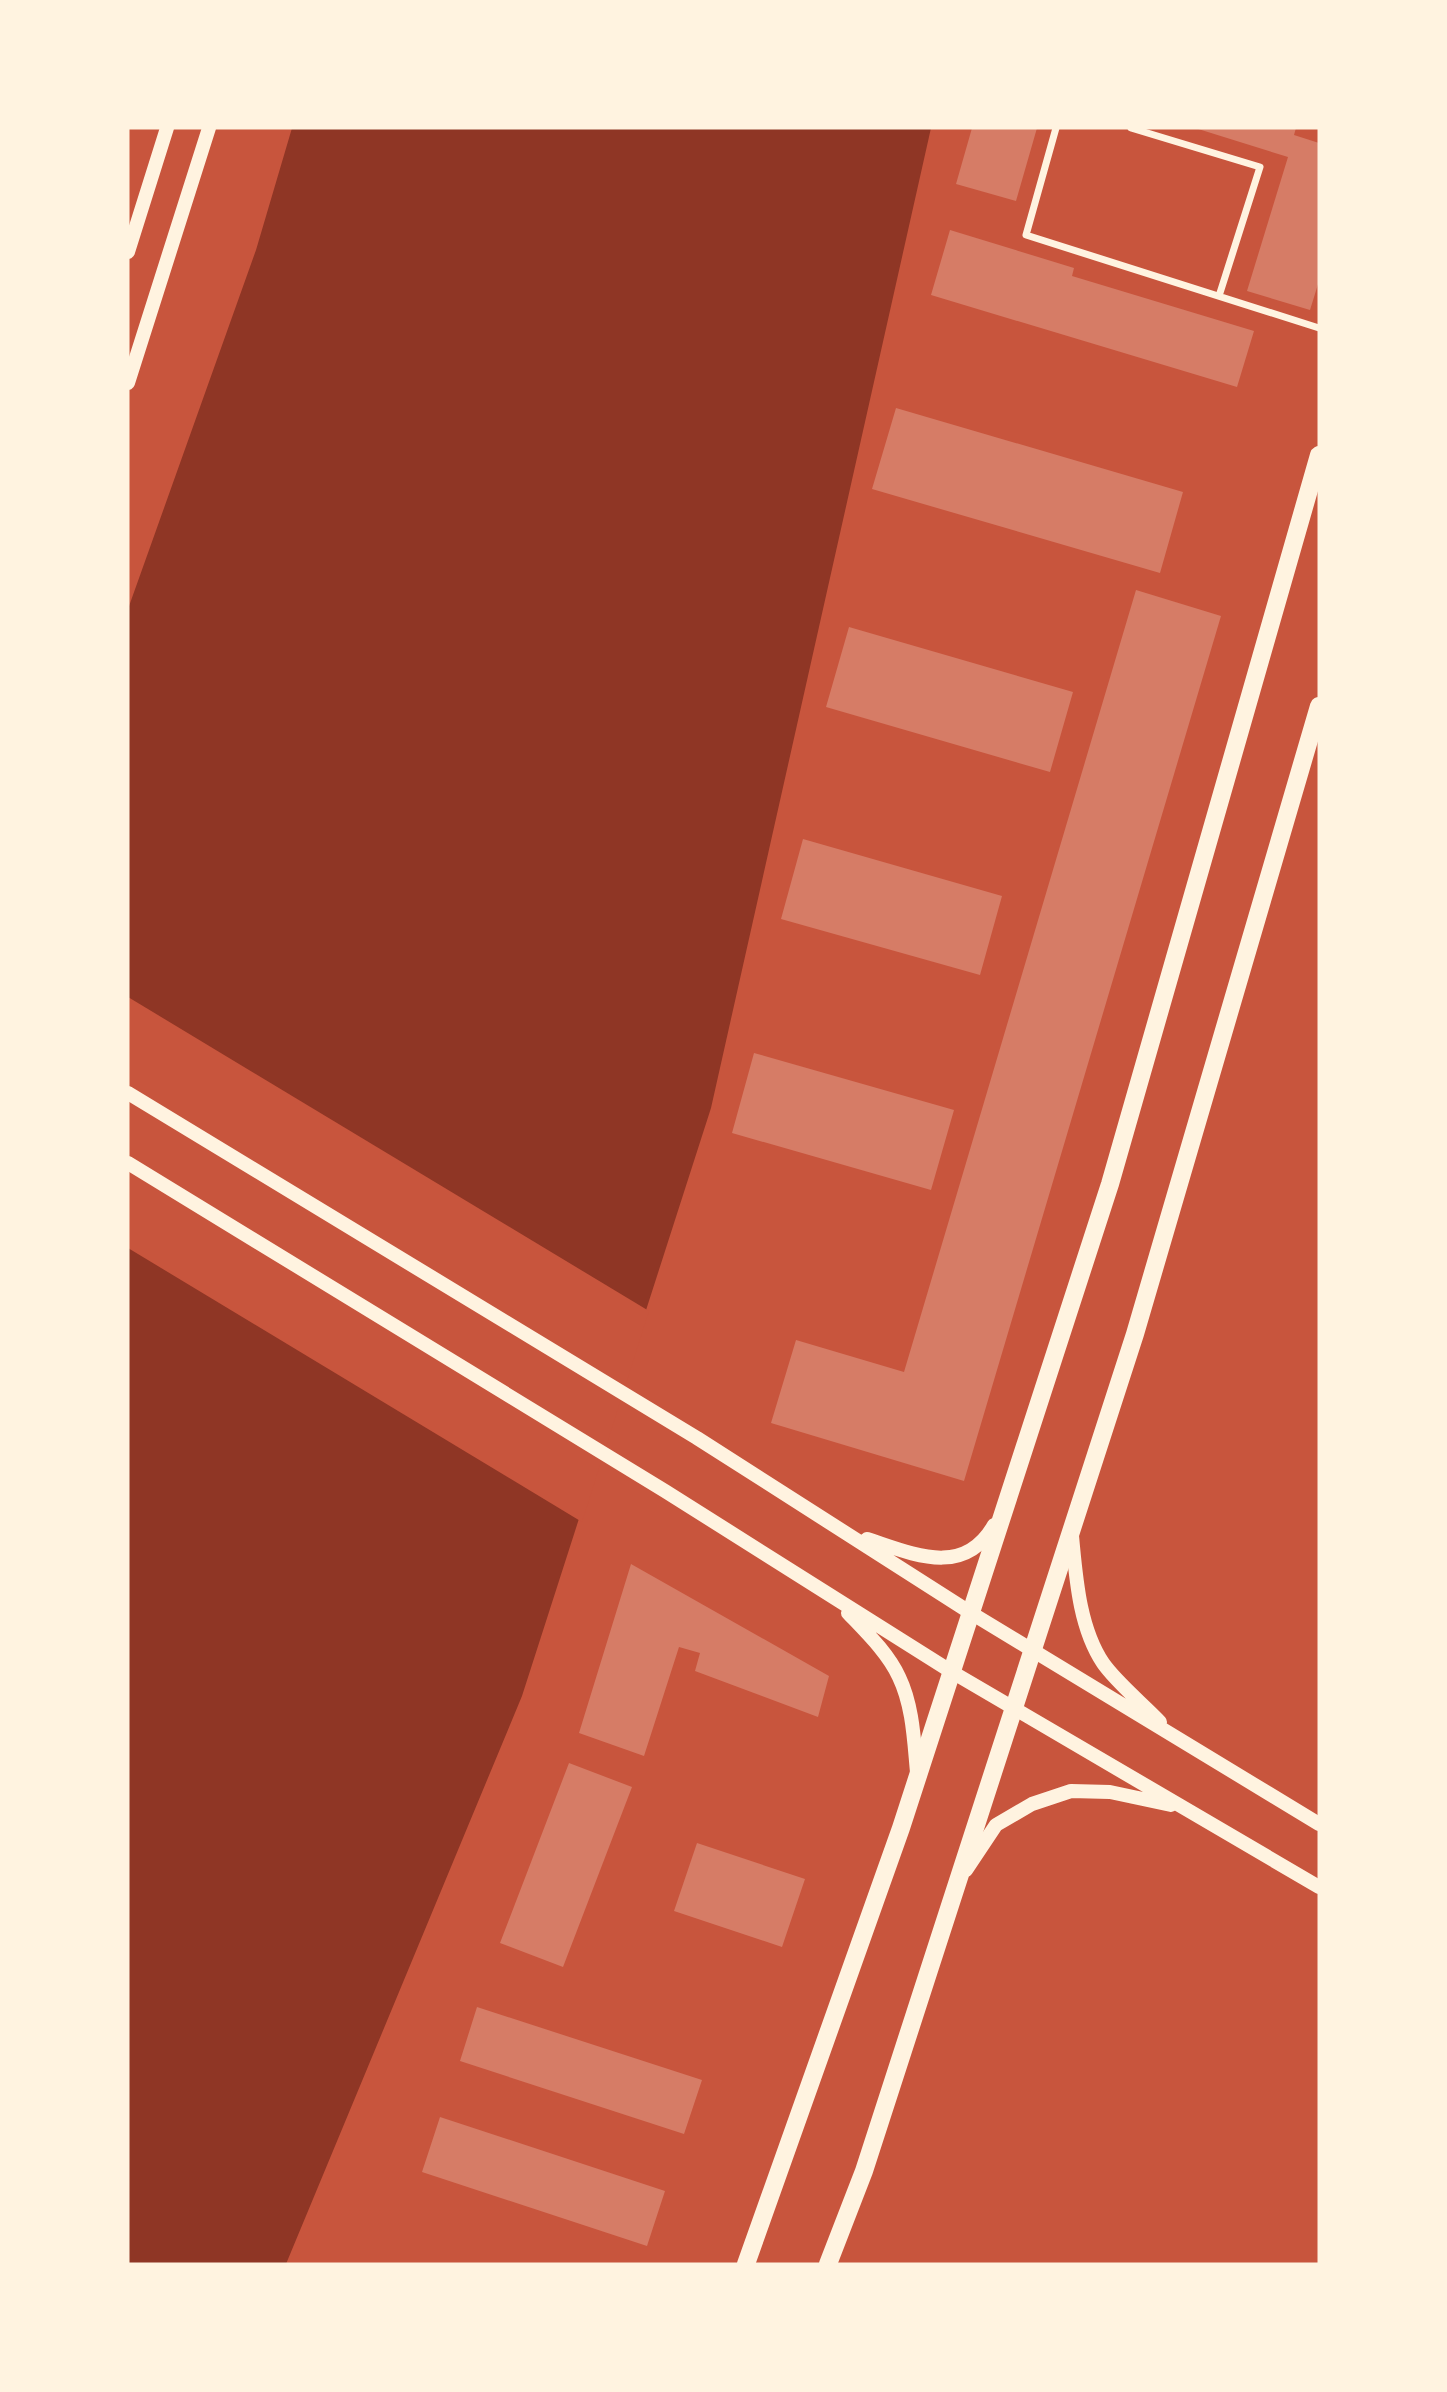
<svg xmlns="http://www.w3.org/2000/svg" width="1447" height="2392" font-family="'Space Grotesk',sans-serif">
  <rect width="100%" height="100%" fill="#c8553d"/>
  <path fill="#8f3625" d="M292 128H931L711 1108 522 1696 286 2264H128V609L256 250Z"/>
  <path fill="#c8553d" d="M128 997 649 1311 582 1522 128 1248Z"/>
  <path fill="#d67c66" d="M972 128H1037L1016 201 956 184Z
    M1195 128H1296L1294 135 1319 143V281L1310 310 1247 291 1288 157Z
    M950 230 1074 268 1072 276 1254 331 1237 387 931 295Z
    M896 408 1183 492 1160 573 872 489Z
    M1136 590 1221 616 964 1481 771 1423 796 1340 904 1372Z
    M849 627 1073 692 1050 772 826 707Z
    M803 839 1002 896 980 975 781 919Z
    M754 1053 954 1110 931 1190 732 1133Z
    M631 1564 829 1676 818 1717 695 1671 700 1653 679 1647 644 1756 579 1733Z
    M569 1763 632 1787 563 1967 500 1943Z
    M697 1843 805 1879 782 1947 674 1911Z
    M477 2007 702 2080 684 2134 460 2061Z
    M440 2117 665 2191 647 2246 422 2172Z"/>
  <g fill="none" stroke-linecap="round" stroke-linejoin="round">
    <path stroke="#fff3e0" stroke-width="7" d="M1056 128 1026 235 1319 328
      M1131 128 1260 167 1219 296"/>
    <path stroke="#fff3e0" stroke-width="14" d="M128 252 167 128
      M128 383 209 128
      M128 1093 697 1438 971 1613 1319 1824
      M128 1163 665 1491 952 1672 1319 1887
      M1072 1536C1076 1577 1079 1627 1103 1663 1116 1682 1143 1704 1160 1722
      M867 1539C913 1554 964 1578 994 1525
      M848 1613C866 1632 888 1653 899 1677 913 1706 914 1741 917 1772
      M966 1870 996 1825 1032 1804 1071 1791 1110 1792 1171 1805"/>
    <path stroke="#fff3e0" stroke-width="18" d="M746 2264 901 1828 1110 1184 1319 455
      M828 2264 864 2171 1135 1334 1319 706"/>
  </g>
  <rect width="1447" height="2392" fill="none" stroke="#fff3e0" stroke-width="259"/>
</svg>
